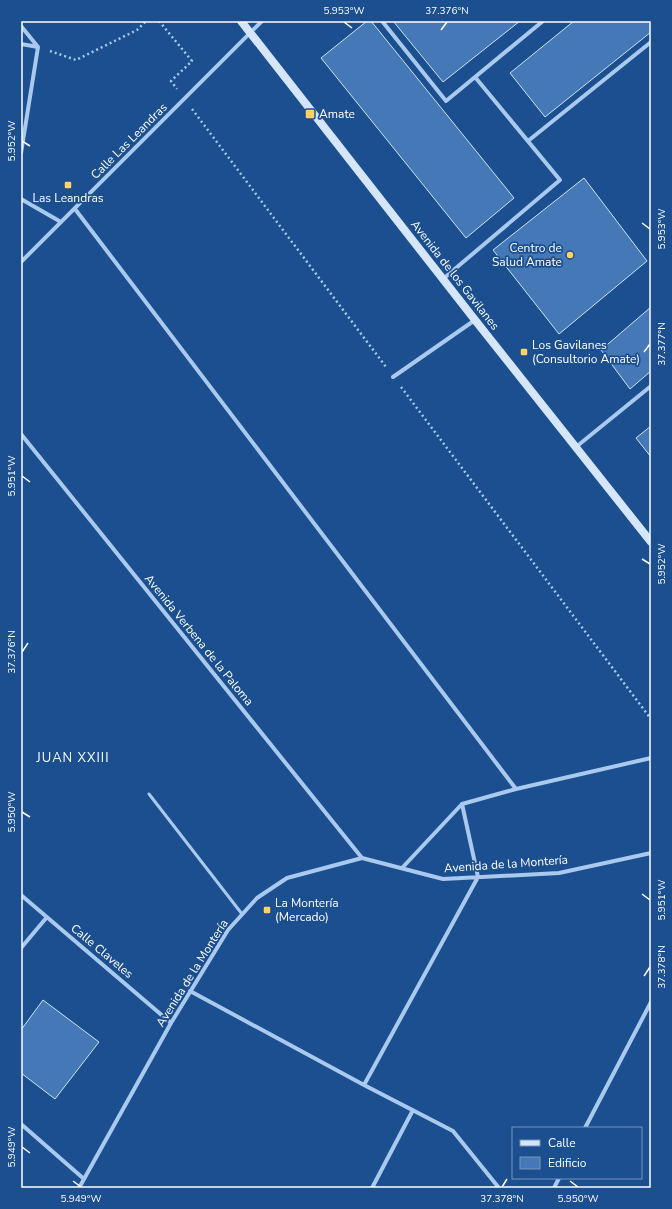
<svg xmlns="http://www.w3.org/2000/svg" width="672" height="1209" font-family="'Nunito Sans',sans-serif">
  <rect width="100%" height="100%" fill="#1b4f8f"/>
  <path fill="#4478b7" stroke="#cfe3fa" d="M367 21H371L514 198 466 238 321 58Z
    M393 21H520L443 82Z
    M574 21H651V32L545 117 510 73Z
    M584 178 647 261 559 334 493 250Z
    M651 307V371L630 389 601 350Z
    M651 426V457L636 438Z
    M43 1000 99 1042 55 1099 21 1073V1030Z"/>
  <g fill="none" stroke-linecap="round" stroke-linejoin="round">
    <path stroke="#a9c9ee" stroke-width="2.5" stroke-dasharray="2 3" stroke-linecap="butt" d="M159 21 192 61 171 81 177 89
      M50 51 76 60 137 30 146 21
      M192 109 386 367
      M401 387 651 719"/>
    <path stroke="#a9c9ee" stroke-width="3" d="M149 794 242 914"/>
    <path stroke="#a9c9ee" stroke-width="4" d="M382 21 446 101 543 21
      M21 26 38 47 21 153
      M21 44 38 47
      M528 141 651 42
      M21 199 61 222
      M75 209 516 789
      M21 262 262 21
      M443 279 560 180 475 77
      M393 377 475 320
      M21 434 362 858
      M576 447 651 386
      M402 868 462 804 516 789 651 758
      M21 895 171 1023
      M21 948 47 917
      M190 991 364 1085 453 1131 499 1188
      M364 1085 478 877 462 804
      M21 1124 84 1179
      M585 1128 651 1002
      M79 1188 171 1023 228 930 257 898 287 878 362 858 443 879 559 873 651 853
      M372 1188 413 1110
      M554 1188 559 1178"/>
    <path stroke="#d6e6fa" stroke-width="8" d="M241 21 475 320 651 542"/>
  </g>
  <path fill="none" stroke="#fff" stroke-width="1.5" d="M344 22 352 28M441 30 447 22M22 141 30 146M642 223 650 229M644 352 650 344M22 476 30 482M642 559 650 564M22 652 28 643M22 812 30 817M642 894 650 900M644 976 650 967M22 1147 30 1153M73 1181 81 1187M570 1181 578 1187M502 1187 507 1179"/>
  <g fill="#ffd166" stroke="#1b4f8f" stroke-width="1.5">
    <rect x="305" y="109" width="10" height="10" rx="2"/>
    <rect x="64" y="181" width="8" height="8" rx="2"/>
    <circle cx="570" cy="255" r="4"/>
    <rect x="520" y="348" width="8" height="8" rx="2"/>
    <rect x="263" y="906" width="8" height="8" rx="2"/>
  </g>
  <g text-anchor="middle" dominant-baseline="central" stroke-width="3.5" stroke-linejoin="round" paint-order="stroke">
    <g font-size="12" fill="#fff" stroke="#1b4f8f" text-anchor="start">
      <text x="319" y="114">Amate</text>
      <text x="68" y="198" text-anchor="middle">Las Leandras</text>
      <text x="562" y="248" text-anchor="end">Centro de<tspan x="562" dy="14">Salud Amate</tspan></text>
      <text x="532" y="345">Los Gavilanes<tspan x="532" dy="14">(Consultorio Amate)</tspan></text>
      <text x="275" y="903">La Montería<tspan x="275" dy="14">(Mercado)</tspan></text>
    </g>
    <g font-size="12" fill="#fff" stroke="#1b4f8f">
      <text transform="translate(129 141) rotate(-45)">Calle Las Leandras</text>
      <text transform="translate(455 275) rotate(52)">Avenida de los Gavilanes</text>
      <text transform="translate(199 640) rotate(51)">Avenida Verbena de la Paloma</text>
      <text transform="translate(506 864) rotate(-4)">Avenida de la Montería</text>
      <text transform="translate(102 951) rotate(40)">Calle Claveles</text>
      <text transform="translate(192 973) rotate(-58)">Avenida de la Montería</text>
    </g>
    <g font-size="13" letter-spacing="1" fill="#fff" stroke="#1b4f8f">
      <text x="73" y="758">JUAN XXIII</text>
    </g>
  </g>
  <rect width="672" height="1209" fill="none" stroke="#1b4f8f" stroke-width="44"/>
  <rect x="512" y="1127" width="130" height="52" fill="#1b4f8f" stroke="#7695bc"/>
  <rect x="520" y="1140" width="20" height="6" fill="#d6e6fa" stroke="#7695bc"/>
  <text x="548" y="1147" font-size="12" fill="#ffffff">Calle</text>
  <rect x="520" y="1157" width="20" height="12" fill="#4478b7" stroke="#7695bc"/>
  <text x="548" y="1167" font-size="12" fill="#ffffff">Edificio</text>
  <rect x="22" y="22" width="628" height="1165" fill="none" stroke="#fff" stroke-width="1.5"/>
  <g font-size="10" text-anchor="middle" fill="#fff">
    <text x="344" y="14">5.953°W</text>
    <text x="447" y="14">37.376°N</text>
    <text transform="translate(11 141) rotate(-90)" y="4">5.952°W</text>
    <text transform="translate(661 229) rotate(-90)" y="4">5.953°W</text>
    <text transform="translate(661 344) rotate(-90)" y="4">37.377°N</text>
    <text transform="translate(11 476) rotate(-90)" y="4">5.951°W</text>
    <text transform="translate(661 564) rotate(-90)" y="4">5.952°W</text>
    <text transform="translate(11 652) rotate(-90)" y="4">37.376°N</text>
    <text transform="translate(11 812) rotate(-90)" y="4">5.950°W</text>
    <text transform="translate(661 900) rotate(-90)" y="4">5.951°W</text>
    <text transform="translate(661 967) rotate(-90)" y="4">37.378°N</text>
    <text transform="translate(11 1147) rotate(-90)" y="4">5.949°W</text>
    <text x="81" y="1202">5.949°W</text>
    <text x="502" y="1202">37.378°N</text>
    <text x="578" y="1202">5.950°W</text>
  </g>
</svg>
